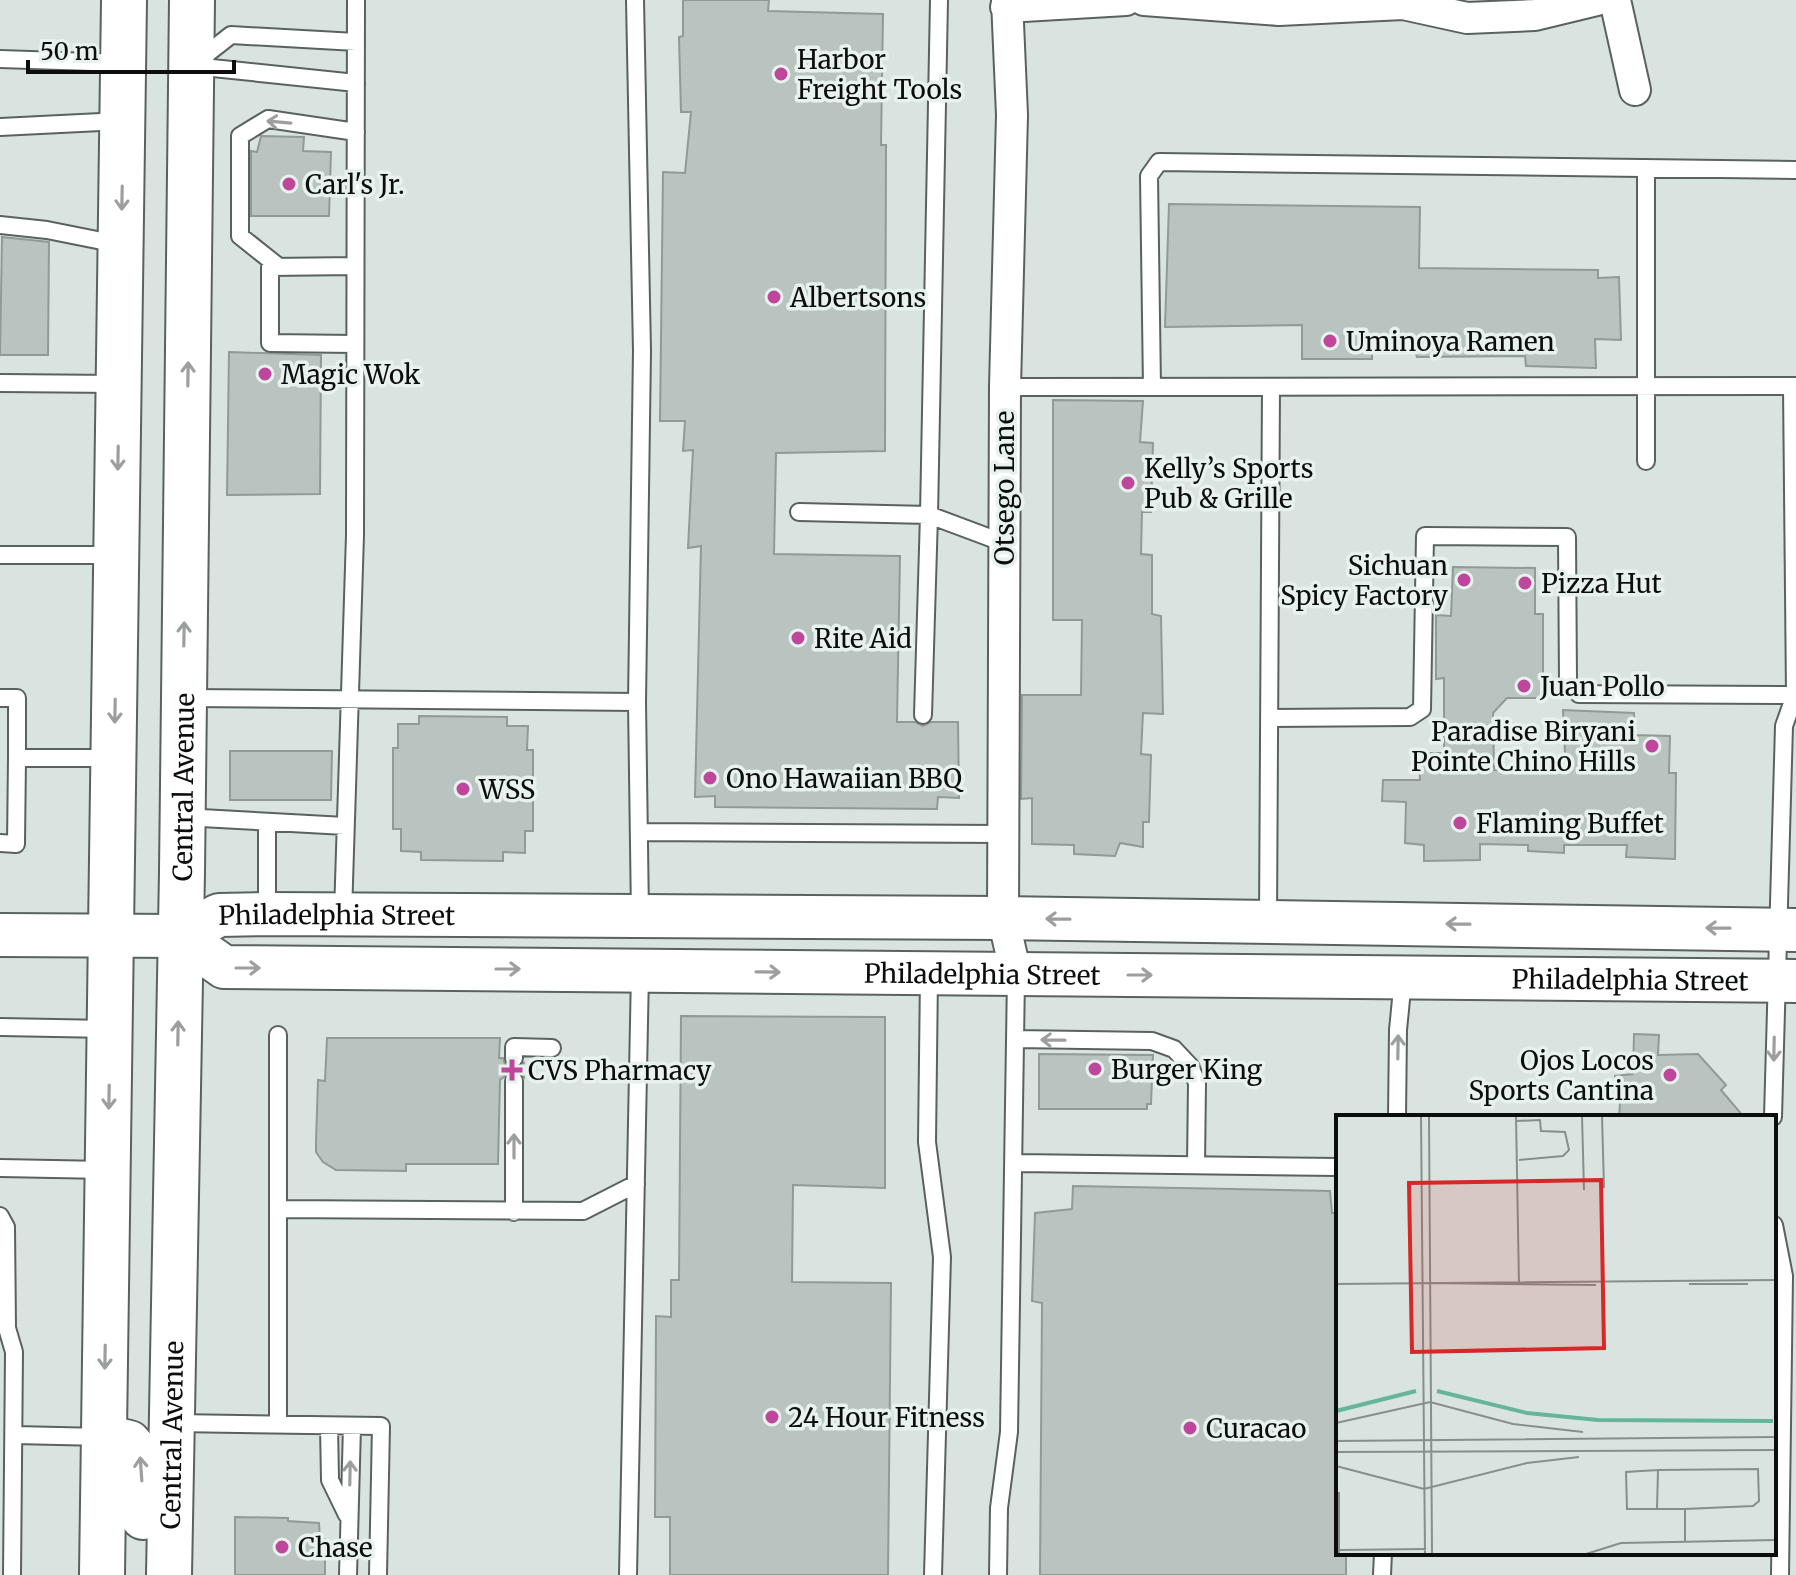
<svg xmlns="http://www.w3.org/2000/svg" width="1796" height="1575" font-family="Merriweather,serif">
  <rect width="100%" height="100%" fill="#d9e4e0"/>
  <path fill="#b9c3bf" stroke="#909a96" stroke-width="2" d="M683 0H769L768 11 883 14 881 145H886L885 451 776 453 774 554 900 556 897 722H915L923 726 931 722H958L959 798 938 797 937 809 715 807V796L695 797 701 546 688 548 693 450 683 451 685 421H660L663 172 685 173 691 112H681L679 37 683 36Z
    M261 136 304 137 303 151 331 152 329 216H251V151L257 152Z
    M1169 204 1420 207 1419 268 1598 270V278L1619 277 1621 340 1595 339 1596 368 1526 366 1525 356 1417 357 1414 348 1372 349V359H1302V325L1165 327Z
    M2 237 49 242 48 355H0Z
    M229 352 321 355 320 494 227 495Z
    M1053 400 1143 401 1140 442 1153 443 1151 512H1142L1141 554 1152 555V614L1161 616 1163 714 1143 713 1141 754 1151 755 1149 822H1143V847L1120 843 1115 856 1074 854V845L1032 844V798L1021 799 1022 695H1081L1082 620H1053Z
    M1453 567 1535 568V614H1543V698H1507L1493 713 1494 770 1545 771 1565 754 1563 710 1634 713V735L1670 736 1669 773H1676L1675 859 1626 857 1627 845H1564V853L1528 851V845L1480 844V860L1424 861V845L1405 843 1406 802 1382 801 1383 780H1420L1419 753H1444V678L1436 679V615L1451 616Z
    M419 716 507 717V726H528L527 750H533V831H525V853L503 852V861L421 860V852L401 851V829H393V748H398V724H419Z
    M230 751H332L331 800H230Z
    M681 1016 885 1017V1188L793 1185 792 1282 891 1283 888 1575H670V1517H655L656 1316 671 1317V1280H679Z
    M1634 1034 1659 1035 1658 1055 1698 1054 1726 1085 1721 1090 1744 1117H1619L1620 1103 1615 1100V1076L1633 1074Z
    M327 1038H500L499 1058H503L505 1064 513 1069 524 1063V1077L520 1072 513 1070 500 1080 498 1164H406V1171L336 1170 323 1162 316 1152V1141L318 1080 325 1081Z
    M1039 1054 1153 1055 1151 1104H1147V1109H1039Z
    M1073 1186 1330 1191 1332 1213H1338V1553H1346V1575H1040L1042 1303 1032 1301 1035 1213 1072 1209Z
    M235 1517 288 1518V1521L319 1523 320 1539H325V1575H235Z"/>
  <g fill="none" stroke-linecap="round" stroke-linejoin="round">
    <defs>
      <path id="lane" d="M635 0 642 351 637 702 640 915
        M939 0 929 515 1004 543
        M0 59 122 63
        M199 60 231 35 356 42
        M193 66 356 83
        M0 127 121 121
        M1646 168V461
        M0 225 47 230 117 244
        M279 267 240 236V136L268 119 356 132
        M355 344 270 343V267L355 266
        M0 383 118 384
        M1005 387 1796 386
        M1152 387 1149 176 1159 162 1796 170
        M799 512 929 515 923 715
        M0 555H114
        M0 698H17V758H113
        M187 698 637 702
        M1269 718 1410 717 1422 709 1425 536 1567 537 1568 682 1579 694 1796 695
        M183 817 345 826
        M267 822V912
        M639 832 1003 834
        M0 843 16 844 17 758
        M343 914 355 535 356 0
        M1268 920 1271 387
        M929 975 927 1142 942 1257 933 1575
        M0 1027 109 1029
        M278 1035V1425
        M1016 1039 1152 1041 1174 1049 1190 1066 1197 1083 1196 1165
        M514 1058V1047L552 1048
        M514 1081V1212
        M1397 1117 1398 1030 1403 979
        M1773 1117 1784 726 1795 695 1792 386
        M1015 1163 1338 1167
        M0 1168 106 1170
        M278 1209 583 1211 636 1184
        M0 1216 6 1227 7 1328 14 1352 12 1575
        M1774 1225 1784 1276 1780 1575
        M175 1423 381 1426 378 1575
        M329 1426 330 1480 347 1515
        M15 1435 102 1437
        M348 1575 352 1426
        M628 1575 640 972
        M998 1575 999 1508 1009 1432 1016 976
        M1382 1575 1383 1553"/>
      <path id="street" d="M1007 0 1012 115 1005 387 1003 918 1016 974
        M1144 0 1279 10 1403 4 1467 18 1535 15 1597 0
        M1615 0 1635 90
        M1006 7 1126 0"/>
      <g id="secondary">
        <path id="s1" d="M0 935 180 936 219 915 267 914 1003 918 1796 930"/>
        <path id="s2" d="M180 936 224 967 1796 981"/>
      </g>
      <g id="primary">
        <path d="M104 1437 129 1443 141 1457 143 1517"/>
        <path d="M102 1575 124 0"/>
        <path id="s3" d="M169 1575 182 872 192 0"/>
      </g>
    </defs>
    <use href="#lane" stroke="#59625f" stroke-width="20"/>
    <use href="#street" stroke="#59625f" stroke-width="34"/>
    <use href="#secondary" stroke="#59625f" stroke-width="46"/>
    <use href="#primary" stroke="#59625f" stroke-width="48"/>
    <use href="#lane" stroke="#fff" stroke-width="16"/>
    <use href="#street" stroke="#fff" stroke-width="30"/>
    <use href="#secondary" stroke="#fff" stroke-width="42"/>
    <use href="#primary" stroke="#fff" stroke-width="44"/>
  </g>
  <defs><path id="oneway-shaft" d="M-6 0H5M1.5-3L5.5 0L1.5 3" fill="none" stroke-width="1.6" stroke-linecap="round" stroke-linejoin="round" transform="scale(2)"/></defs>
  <g stroke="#9d9f9e">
    <use href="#oneway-shaft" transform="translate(279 122) rotate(-175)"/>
    <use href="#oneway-shaft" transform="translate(122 198) rotate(91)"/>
    <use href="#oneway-shaft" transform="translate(188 374) rotate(-89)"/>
    <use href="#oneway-shaft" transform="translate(118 458) rotate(91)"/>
    <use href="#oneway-shaft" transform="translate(184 634) rotate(-89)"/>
    <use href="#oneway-shaft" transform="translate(115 711) rotate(91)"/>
    <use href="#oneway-shaft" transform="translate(1058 919) rotate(-179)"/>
    <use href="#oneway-shaft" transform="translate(1458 924) rotate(-179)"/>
    <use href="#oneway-shaft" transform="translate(1718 928) rotate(-179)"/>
    <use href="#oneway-shaft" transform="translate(248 968)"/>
    <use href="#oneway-shaft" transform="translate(508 969)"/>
    <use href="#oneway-shaft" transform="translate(768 972) rotate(1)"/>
    <use href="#oneway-shaft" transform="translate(1140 975)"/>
    <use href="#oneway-shaft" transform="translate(178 1033) rotate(-89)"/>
    <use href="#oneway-shaft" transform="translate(1053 1040) rotate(-179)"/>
    <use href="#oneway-shaft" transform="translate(1398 1047) rotate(-89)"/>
    <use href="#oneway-shaft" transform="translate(1774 1049) rotate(91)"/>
    <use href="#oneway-shaft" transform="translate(109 1097) rotate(91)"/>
    <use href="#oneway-shaft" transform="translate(514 1146) rotate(-90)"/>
    <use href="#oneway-shaft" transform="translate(105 1357) rotate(91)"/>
    <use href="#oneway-shaft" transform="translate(141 1469) rotate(-94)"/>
    <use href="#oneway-shaft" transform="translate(350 1473) rotate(-89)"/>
  </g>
  <g fill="#bf479b" stroke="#e7f1ed" stroke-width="3">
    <circle cx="781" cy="74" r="8"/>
    <circle cx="289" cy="184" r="8"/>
    <circle cx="774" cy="297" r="8"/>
    <circle cx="1330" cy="341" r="8"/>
    <circle cx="265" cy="374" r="8"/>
    <circle cx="1128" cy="483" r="8"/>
    <circle cx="1464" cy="580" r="8"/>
    <circle cx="1525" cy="583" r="8"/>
    <circle cx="798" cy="638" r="8"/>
    <circle cx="1524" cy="686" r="8"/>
    <circle cx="1652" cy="746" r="8"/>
    <circle cx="710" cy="778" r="8"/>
    <circle cx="463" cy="789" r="8"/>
    <circle cx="1460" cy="823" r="8"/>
    <circle cx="1095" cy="1069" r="8"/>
    <path d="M508 1058h8v8h8v8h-8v8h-8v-8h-8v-8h8z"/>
    <circle cx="1670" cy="1075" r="8"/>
    <circle cx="772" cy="1417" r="8"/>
    <circle cx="1190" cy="1428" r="8"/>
    <circle cx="282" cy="1547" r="8"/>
  </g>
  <g text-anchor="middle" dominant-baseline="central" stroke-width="7" stroke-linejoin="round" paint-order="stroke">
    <g font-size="26" fill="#0b0e0d" stroke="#e7f1ed" text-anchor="start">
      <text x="797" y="59">Harbor<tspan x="797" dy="30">Freight Tools</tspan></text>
      <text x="305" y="184">Carl's Jr.</text>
      <text x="790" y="297">Albertsons</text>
      <text x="1346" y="341">Uminoya Ramen</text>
      <text x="281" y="374">Magic Wok</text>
      <text x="1144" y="468">Kelly’s Sports<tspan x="1144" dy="30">Pub &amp; Grille</tspan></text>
      <text x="1448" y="565" text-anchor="end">Sichuan<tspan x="1448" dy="30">Spicy Factory</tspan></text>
      <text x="1541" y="583">Pizza Hut</text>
      <text x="814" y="638">Rite Aid</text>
      <text x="1540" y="686">Juan Pollo</text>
      <text x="1636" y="731" text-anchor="end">Paradise Biryani<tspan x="1636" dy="30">Pointe Chino Hills</tspan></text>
      <text x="726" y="778">Ono Hawaiian BBQ</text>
      <text x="479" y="789">WSS</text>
      <text x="1476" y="823">Flaming Buffet</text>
      <text x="1654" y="1060" text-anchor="end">Ojos Locos<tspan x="1654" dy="30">Sports Cantina</tspan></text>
      <text x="1111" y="1069">Burger King</text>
      <text x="528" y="1070">CVS Pharmacy</text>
      <text x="788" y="1417">24 Hour Fitness</text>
      <text x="1206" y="1428">Curacao</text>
      <text x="298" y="1547">Chase</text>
    </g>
    <g font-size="26" fill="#0b0e0d" stroke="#e7f1ed">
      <text transform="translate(1004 488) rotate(-90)">Otsego Lane</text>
      <text stroke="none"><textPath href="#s3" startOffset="788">Central Avenue</textPath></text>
      <text stroke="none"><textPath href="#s1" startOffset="342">Philadelphia Street</textPath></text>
      <text stroke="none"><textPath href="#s2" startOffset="812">Philadelphia Street</textPath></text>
      <text stroke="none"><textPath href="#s2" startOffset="1460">Philadelphia Street</textPath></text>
      <text stroke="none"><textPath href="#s3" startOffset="140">Central Avenue</textPath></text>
    </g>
  </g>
  <g transform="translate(1336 1115)">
    <rect width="440" height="440" fill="#d9e4e0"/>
    <path fill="none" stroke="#65b49b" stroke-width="4" d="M101 276 191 298 262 305 437 306M0 296 80 276"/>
    <path fill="none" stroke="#878e8c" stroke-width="2" d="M85 1 89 439M93 1 96 439M180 1 183 170M246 1 248 75M266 1 268 73M180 6 204 5 205 16 229 17 233 35 227 41 183 45M180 67 245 65M94 168 260 170M0 169 440 165M353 169H412M0 213 1 169M0 308 94 287 177 309 247 317M0 326 440 322M0 337 440 335M0 351 88 374 191 348 243 342M322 355 290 357 291 394H349M3 377V439M321 394 322 355 422 354 423 386 417 391 349 394V427M3 435 90 434M250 439 285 428 440 425"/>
    <path fill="#d62828" fill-opacity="0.15" stroke="#d62828" stroke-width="4" d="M265 65 268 233 76 237 73 68Z"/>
    <rect width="440" height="440" fill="none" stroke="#0b0e0d" stroke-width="4"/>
  </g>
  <path d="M28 60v12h206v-12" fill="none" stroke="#0b0e0d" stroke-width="4"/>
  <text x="40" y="60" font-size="24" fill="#0b0e0d" stroke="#e7f1ed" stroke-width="6" paint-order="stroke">50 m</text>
</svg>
